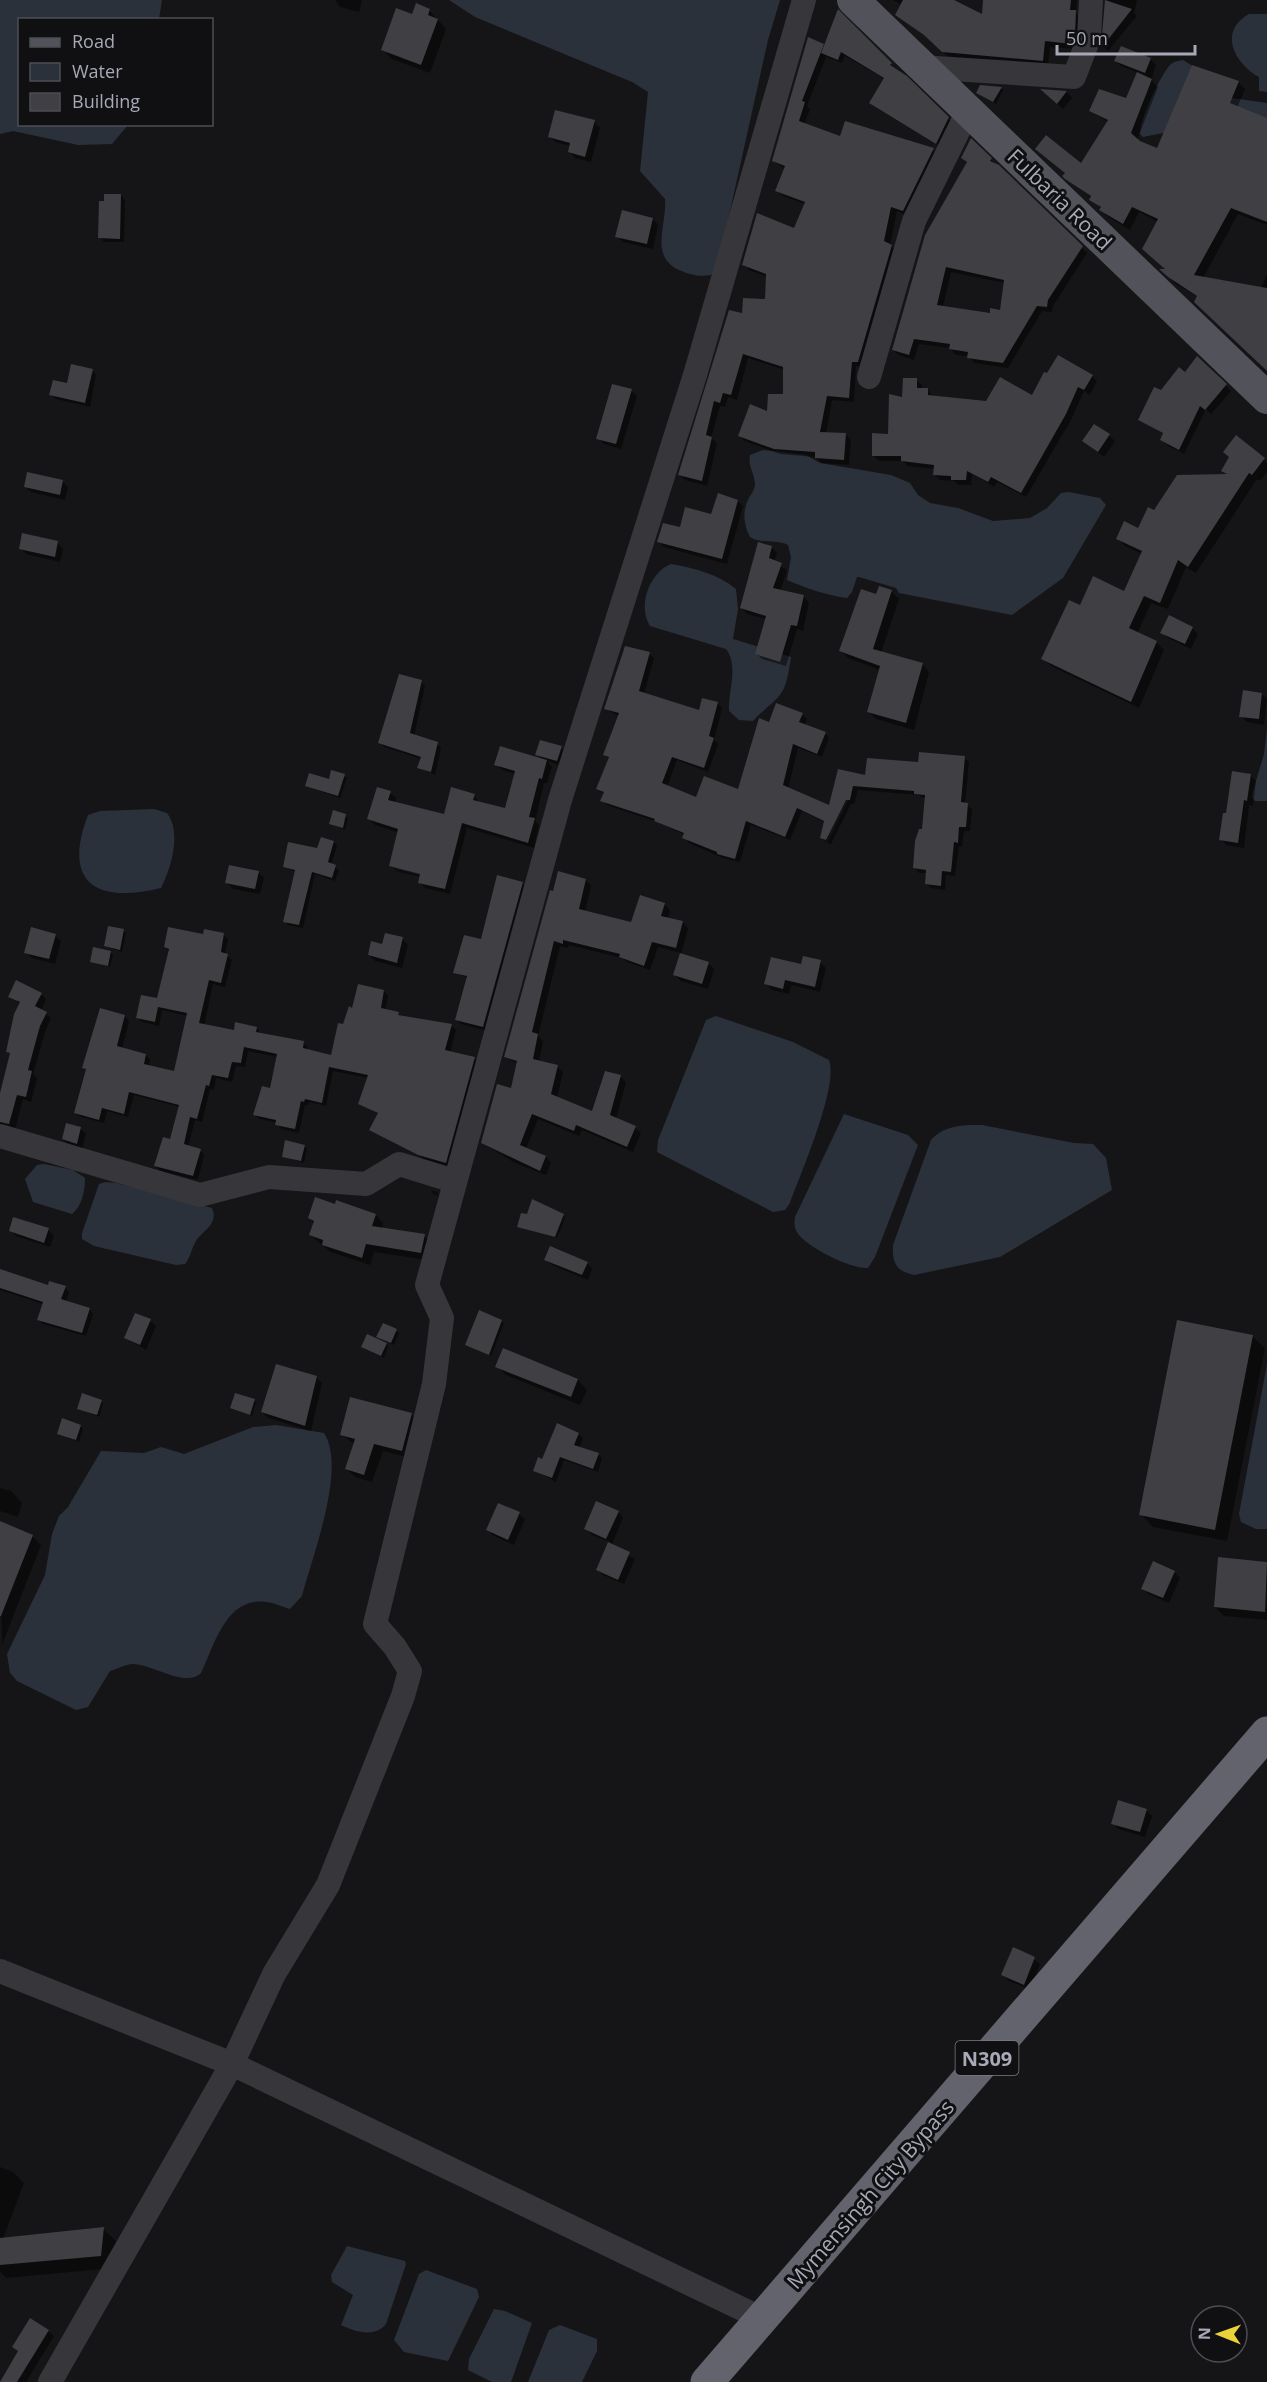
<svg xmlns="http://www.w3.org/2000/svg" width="1267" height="2382" font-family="'Open Sans',sans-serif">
  <rect width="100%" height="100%" fill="#151517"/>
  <path fill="#2b313a" d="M0 0H162L159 19 20 20V124L128 125 112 144 78 145 13 131 0 134Z
    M449 0H780L768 40 718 265 711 275C699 277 691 275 679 270 649 256 667 226 665 199L640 171 648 92 632 82 475 17Z
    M1249 14H1267V92L1259 91V77C1234 63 1218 31 1249 14Z
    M1183 60 1199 70 1225 97 1267 103V135L1168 132 1143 137 1140 134C1140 119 1160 76 1170 65 1174 61 1178 61 1183 60Z
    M763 450 806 455 820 463 891 475 910 483 918 495 930 503 958 508 993 521 1030 518 1047 508 1061 493 1069 492 1100 498 1106 505 1063 578 1012 615 899 593 896 588 859 577H857L852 592 847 598C825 595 806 588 787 580L791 557 788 545C775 539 761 544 750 537 744 526 742 512 748 500 751 493 755 491 755 483 754 472 748 467 750 455Z
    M671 564C694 568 718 574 736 589L738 609 733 639 791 657C785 701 780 693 753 721L739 720 729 711C728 692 739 665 726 649L650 626C637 606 650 572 671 564Z
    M1267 728V801H1255L1252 797 1253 791 1264 754Z
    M154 809 167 813C182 833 171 868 161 888 96 904 62 883 88 815L100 811Z
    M716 1016 793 1042 829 1060C839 1086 800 1175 790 1203L785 1210 773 1212 657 1152 658 1140 706 1020Z
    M844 1114 908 1135 918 1145 875 1257 868 1268C851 1269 809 1248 799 1235 794 1229 794 1224 795 1217Z
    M982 1125 1074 1143 1093 1144 1106 1158 1112 1190 1000 1257 914 1275C896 1271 892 1263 893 1245L931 1140C945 1125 962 1125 982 1125Z
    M44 1164 73 1170 85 1178C85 1191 82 1206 72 1214L33 1202 25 1179 37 1165Z
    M105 1182 116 1183 212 1208C219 1224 203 1230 196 1241 191 1249 191 1257 185 1264L176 1265 94 1246 82 1239V1233L99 1184Z
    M1267 1364V1529H1256L1241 1522 1239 1514Z
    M276 1425 324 1433C347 1468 312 1557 302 1596L290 1609C283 1607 275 1603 267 1602 226 1596 215 1644 201 1673 186 1688 154 1665 133 1664 126 1664 117 1669 110 1671L88 1707 76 1710 17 1681 10 1673 7 1654 45 1575 52 1534 59 1516 68 1507 101 1451 144 1453 161 1447 184 1454 253 1427Z
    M347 2246 405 2261 406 2264 386 2324C374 2338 356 2332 341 2325L353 2295 332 2282 331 2275Z
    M426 2270 477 2289 479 2297 448 2361 404 2352 394 2340 419 2274Z
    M494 2309 505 2311 532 2323 511 2382H492L468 2370 469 2359Z
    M560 2325 597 2339V2351L582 2382H528L549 2330Z"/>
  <path fill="#0007" fill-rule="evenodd" d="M335 0H362L359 12 340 7Z
    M893 0H951L983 17 984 0H1077L1076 14 1080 17 1077 49 1050 47 1048 66 949 58 932 40 897 15 902 5Z
    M1106 0H1137L1134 13 1137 16 1108 51 1103 46Z
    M429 10 446 29 430 73 392 59 383 50 413 16Z
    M838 12 895 70 953 123 941 147 875 107 871 102 885 79 845 56 842 63 826 57 807 106 810 109 804 125 841 138 933 150 938 155 908 216 897 211 890 245 897 251 864 367 856 366 854 402 832 400 826 434H845L851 440 849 465 822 463 815 457 780 454 745 441 740 436 784 396 785 370 748 358 737 400 728 397 725 407 720 406 711 438 717 443 707 486 685 480 680 475 744 315 766 301 767 277 749 270 744 264 795 230 805 204 783 196 777 191 785 169 774 161Z
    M1150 59 1156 65 1151 80 1158 87 1137 140 1158 149 1238 82 1245 89 1237 108 1267 120V225L1238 214 1203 278 1261 288 1267 274V371L1195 302 1198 297 1176 284 1163 271H1168L1158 222 1139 212 1130 230 1108 217 1092 198 1064 176 1081 165 1108 122 1090 111 1127 100 1139 73 1121 66 1115 61Z
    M1001 88 1003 90 996 104 980 95Z
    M1043 91 1067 92 1072 98 1063 109Z
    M594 122 600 128 591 162 575 158 570 152 571 146 555 142 550 136Z
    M971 141 1087 253 1053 306 1052 312 1042 311 1008 368 974 363 969 356 956 355 950 348 919 344 914 360 899 355 893 350 968 164 963 158ZM951 272 1005 283 1001 312 991 314 943 307Z
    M121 195 125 200 124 242H104L100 237Z
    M653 219 658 225 653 249 623 242 617 236Z
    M1197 358 1231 391 1211 414 1206 409 1184 454 1167 445 1162 440 1164 434 1140 420 1161 392 1185 374Z
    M92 370 96 375 90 407 56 399 51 395Z
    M1092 376 1097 381 1090 395 1084 391 1071 420 1026 497 997 482 994 487 972 474 971 485H958L954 481 940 480 935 475V469L908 466 903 461H879L873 455 890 435 904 398 916 380 922 385V390H928L933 397 987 403 1033 397Z
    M631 391 637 396 621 449 604 444 598 438Z
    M1109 436 1115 441 1104 457 1084 441Z
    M1236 437 1267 463V472L1260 481 1257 479 1196 573 1186 567 1168 609 1151 603 1137 634 1156 642 1164 650 1139 708 1051 666 1043 658 1080 607 1125 593 1142 554 1125 546 1117 538 1139 530 1155 512 1228 476 1223 471 1231 458Z
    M62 481 68 487 65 500 31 492 25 487Z
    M738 501 743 506 727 564 664 547 659 542Z
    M57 543 63 549 60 562 26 554 21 548Z
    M771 547 777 553 774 562 787 570 780 591 804 597 809 602 803 631 797 629 786 666 762 659 756 653 766 619 747 614 742 608Z
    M880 588 892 592 899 599 881 653 922 664 929 672 914 730 876 719 869 712 880 670 848 658 841 651Z
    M1192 628 1198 634 1191 649 1168 638 1162 632Z
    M649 654 654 658 644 694 700 712 717 703 722 708 714 740 718 744 708 772 677 760 667 787 697 799 739 791 770 724 802 714 807 719 804 726 825 733 829 738 822 757 798 748 788 789 830 807 839 771 866 777 920 764 964 758 969 762 965 804 972 809 970 831H964L962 847 959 846 955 876 946 875 945 890 931 888 926 883 927 873H919L915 868 924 831 926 799 918 795 858 790 854 804H851L831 844 827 843 851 794 848 792 826 842 822 838 826 823 802 811 790 840 751 825 740 862 723 858 689 843 685 835 657 822 607 805 602 800 604 794 598 788 610 760 605 754 619 716 606 709Z
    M421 682 425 686 414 736 437 744 441 748 435 775 419 767 422 759 384 747 380 743Z
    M1262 694 1267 699 1264 725 1247 722 1241 716Z
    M561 748 567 754 563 766 547 761 552 767 547 783H544L535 821 539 825 534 848 467 828 450 894 425 888 420 882 421 877 396 871 391 865 399 833 375 825 369 819 390 793 396 798 394 804 445 816 474 795 479 803 506 810 515 774 502 770 496 764 543 760 537 754ZM395 866 428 874 427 877 395 869Z
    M1250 775 1256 781 1253 806 1249 805 1244 848 1226 845 1221 839 1227 815Z
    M344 776 347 778 340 798 306 786Z
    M334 812 348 818 345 830 330 823Z
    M334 842 337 846 331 865 339 870 335 881 315 874 303 928 288 925 285 921 296 872 284 867Z
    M258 872 264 878 260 894 233 889 227 883Z
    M586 880 591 886 585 912 632 924 641 897 665 905 670 910 668 919 682 922 688 928 681 955 708 963 714 969 708 989 681 981 675 975 681 953 658 947 650 970 627 962 622 958 569 945 568 948 560 946 538 1036 543 1041 539 1062 557 1067 563 1072 557 1098 593 1113 620 1076 626 1082 616 1119 635 1128 641 1133 633 1152 582 1130 579 1136 538 1119 526 1149 546 1157 551 1163 546 1175 515 1163 482 1143 512 1090 518 1064 506 1057 551 892Z
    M522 883 526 887 487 1031 461 1024 457 1020 468 978 455 972 482 941Z
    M123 931 126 933 122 952 105 946Z
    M55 935 61 941 55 964 32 958 26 952Z
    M223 935 228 939 225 954 232 960 225 987 213 984 204 1026 235 1032 257 1028 261 1035 303 1043 308 1047 307 1051 332 1056 353 1009 384 991 388 996 385 1011 402 1017 451 1025 456 1030 450 1053 474 1059 479 1063 450 1167 424 1159 371 1129 379 1114 360 1103 368 1078 333 1071 326 1106 309 1102 308 1105H305L299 1133 281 1129 277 1123 260 1119 255 1115 271 1089 278 1057 248 1051 245 1067 236 1066 232 1082 216 1078 214 1090 210 1089 202 1122 195 1120 188 1147 200 1150 204 1155 198 1180 160 1171 155 1166 171 1141 180 1107 134 1095 128 1117 107 1111 104 1123 81 1117 76 1113 87 1071 84 1067 124 1016 129 1021 122 1048 146 1055 150 1060 149 1066 176 1073 188 1016 162 1010 159 1026 142 1022 137 1017 158 1000 170 952 165 947 205 936Z
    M402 939 408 945 402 968 375 961 369 955 383 946Z
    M110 952 113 955 110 967 92 961Z
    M820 962 826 968 820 992 791 985 789 994 772 990 766 984 802 966Z
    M41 994 46 999 41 1011 51 1018 45 1032 33 1074 37 1078 31 1102 23 1099 15 1129 0 1128V1099L11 1055 8 1052 21 1004 10 996Z
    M80 1128 86 1134 82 1149 69 1145 63 1139Z
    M304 1146 307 1148 304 1163 283 1156Z
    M431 1190 437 1192 439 1196 433 1194Z
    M376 1215 383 1223 382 1229 424 1236 432 1243 428 1260 374 1252 370 1265 331 1252 310 1235 314 1223 309 1218Z
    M563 1215 565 1218 557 1238 519 1227Z
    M10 1230H48L54 1236 50 1247 16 1236Z
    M546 1259 587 1263 592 1269 588 1280 552 1265Z
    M0 1271 49 1287 65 1288 69 1292 66 1302 89 1309 93 1314 86 1336 43 1324 38 1319 43 1304 0 1290Z
    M150 1321 156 1326 146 1350 126 1338Z
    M501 1321 504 1323 491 1356 466 1344Z
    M383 1325 399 1333 394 1345 381 1339Z
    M1252 1336 1265 1348 1227 1541 1153 1527 1141 1514Z
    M386 1344 388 1347 384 1358 362 1347Z
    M504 1350 578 1380 587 1390 580 1405 506 1375 497 1366Z
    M316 1377 322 1383 311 1431 268 1418 262 1412Z
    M254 1400 256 1403 252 1416 232 1408Z
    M101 1401 103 1403 99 1417 79 1408Z
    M411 1414 419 1423 411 1458 383 1451 372 1482 355 1477 346 1468 354 1444 342 1435Z
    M81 1426 83 1429 79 1442 59 1433Z
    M578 1434 583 1438 579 1448 598 1454 602 1458 598 1472 564 1460 556 1482 534 1470Z
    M0 1488 11 1491 22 1503 18 1517 0 1511Z
    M499 1505 519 1514 525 1519 514 1545 494 1536 488 1530Z
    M618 1512 623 1518 611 1546 635 1559 624 1584 603 1575 598 1570 610 1542 592 1535 586 1529Z
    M0 1534 32 1536 41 1545 2 1645Z
    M1220 1559 1267 1564V1620L1224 1616 1215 1607Z
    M1174 1572 1180 1578 1169 1603 1148 1594 1142 1588Z
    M1146 1810 1152 1816 1145 1837 1118 1829 1113 1823Z
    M1014 1949 1034 1959 1040 1964 1030 1989 1009 1981 1003 1975Z
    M0 2167 13 2172 24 2183 3 2239 103 2229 116 2241 113 2268 6 2278 0 2271Z
    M48 2331 54 2336 26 2382H1L19 2352 14 2347Z"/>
  <path fill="#3f3f44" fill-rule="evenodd" d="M903 0H954L982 14 983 0H1071L1070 10H1076L1075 35 1072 44 1045 41 1043 61 942 52 924 35 895 15Z
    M1105 0 1132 9 1103 46H1101Z
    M416 3 430 9 428 15 438 19 421 65 381 50 396 8 412 14Z
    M838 9 892 63 890 65 907 76 949 117 936 144 869 103 884 78 841 52 838 60 821 53Z
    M808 37 824 44 802 101 805 102 799 121 840 136 845 121 934 148 903 211 891 207 884 241 892 245 858 362H852L849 398 827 396 820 432 846 433 844 460 815 458V452L774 449 738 436 750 404 767 411 768 394H783V367L743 354 731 395 723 393 720 403 714 401 706 435 712 437 702 481 678 475 729 310 742 313 743 298 765 299 766 274 742 265 757 213 794 228 805 202 775 191 785 166 772 161Z
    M1121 46 1151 58 1145 73 1114 61Z
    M1192 65 1239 81 1230 103 1267 118V222L1231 208 1194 275 1267 288V371L1194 302 1197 296 1168 277 1159 269H1165L1142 249 1158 219 1132 207 1123 224 1099 210 1101 207 1089 200 1091 196 1065 179 1062 176 1065 173 1035 149 1046 135 1081 163 1108 120 1089 111 1099 89 1126 98 1137 72 1152 79 1131 133 1140 141 1157 148Z
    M980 85 1002 87 993 102 976 93Z
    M1040 89 1067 91 1057 104Z
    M555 110 595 120 585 157 568 152 570 143 548 137Z
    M971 138 992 158 990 161 999 165 1083 246 1048 300 1047 307 1037 306 1003 363 967 358 968 352 949 349 950 344 914 339 909 355 892 350 925 235 967 162 961 158ZM946 267 1004 280 1000 310 990 308V313L937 305Z
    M104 194H121L120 239 98 238 99 201H104Z
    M622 210 653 218 647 244 615 237Z
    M1058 355 1093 375 1084 390 1078 387 1066 414 1021 493 991 477 988 482 967 471 966 480H951V476L933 475 934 465 901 461V456H872V433L888 434 889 394 902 397 903 378H917V388H928V395L986 401 1000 377 1032 395 1044 372 1047 373Z
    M1197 356 1227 384 1205 410 1200 406 1179 450 1160 440 1163 433 1138 420 1154 387 1161 390 1179 367 1185 372Z
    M71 364 93 369 85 403 49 395 53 380 67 383Z
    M612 384 632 389 616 444 596 439Z
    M1094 424 1110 434 1098 452 1082 441Z
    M1236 435 1265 458 1252 475 1249 473 1188 567 1178 560 1160 603 1144 596 1129 628 1157 641 1131 702 1041 659 1069 600 1080 605 1093 576 1124 591 1142 551 1116 539 1124 521 1138 528 1148 507 1154 510 1177 475 1227 474 1221 471 1229 457 1223 452Z
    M27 472 63 480 60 495 24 487Z
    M718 493 738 500 722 559 657 542 663 523 680 527 685 507 711 514Z
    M22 533 58 541 55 557 19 549Z
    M758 542 772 546 769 558 782 563 773 588 804 595 797 626 791 625 780 662 755 654 766 616 740 608Z
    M879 586 892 590 873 649 923 663 906 723 867 712 880 666 839 651 861 589 876 594Z
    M1169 615 1193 627 1185 644 1160 633Z
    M625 646 650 652 639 691 699 710 702 698 718 702 709 736 714 738 704 768 672 757 662 783 696 797 704 776 738 789 759 718 769 722 776 703 803 713 799 722 826 732 817 754 793 744 783 785 829 805 838 769 865 775 867 758 918 762 919 752 965 756 961 802 968 803 966 827H959L958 843 954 842 951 872 942 871 941 886 925 884 926 870 913 868 915 841 919 829H922L925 795 914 794V791L853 786 850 800H846L826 840 820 838 824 821 797 808 785 837 746 821 735 859 717 854V852L682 838 684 833 654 821 655 819 600 801 604 792 596 789 609 757 603 755 619 713 604 709Z
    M399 674 422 680 410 733 438 742 431 772 417 768 421 757 378 743Z
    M1243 690 1262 693 1259 719 1239 717Z
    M540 740 562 746 557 761 535 755Z
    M500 746 547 760 542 779 539 778 529 817 535 818 528 843 462 823 445 889 418 883 420 874 389 866 398 829 367 819 377 787 391 791 388 800 444 814 451 787 475 794 473 800 505 808 515 771 494 765Z
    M331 770 345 774 338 796 305 786 309 773 329 779Z
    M1232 771 1251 774 1247 801 1244 800 1238 843 1219 840 1223 813H1226Z
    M333 810 346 814 343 828 329 824Z
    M321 837 334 841 328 862 336 865 332 878 312 872 299 925 283 922 295 870 283 867 288 842 317 848Z
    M229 865 259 871 255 889 225 883Z
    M558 871 586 879 579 909 631 922 640 895 665 903 661 916 683 921 676 948 652 942 644 966 619 957 620 954 563 940V944L554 941 532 1032 538 1034 533 1059 558 1065 551 1094 592 1111 605 1071 621 1075 610 1115 636 1126 627 1147 576 1125 574 1131 532 1114 520 1145 546 1156 540 1171 481 1143 497 1084 511 1088 517 1061 504 1057 550 890 553 891Z
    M497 875 523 882 483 1027 455 1020 467 976 453 973 464 935 481 939Z
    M108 926 124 929 120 950 104 946Z
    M31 927 56 934 49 959 24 953Z
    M168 927 203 934 204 929 224 933 221 952 228 954 221 983 209 980 199 1023 234 1030 235 1022 257 1027 256 1032 304 1041 303 1048 331 1055 338 1023 343 1024 349 1006 352 1008 358 984 384 990 381 1008 399 1012 398 1015 452 1024 445 1050 475 1057 446 1163 418 1155 369 1130 378 1113 358 1104 368 1075 329 1067 322 1103 305 1099 304 1102 301 1101 295 1129 275 1125 276 1120 253 1115 262 1086 270 1088 277 1054 244 1047 241 1063 232 1062 228 1078 212 1075 209 1086 206 1085 197 1119 190 1117 184 1144 201 1149 193 1176 154 1166 163 1137 170 1139 179 1105 129 1092 124 1114 102 1108 99 1120 74 1113 86 1069 82 1068 100 1008 125 1015 117 1046 146 1054 144 1064 174 1071 187 1013 158 1007 155 1022 136 1018 141 995 157 998 169 949 164 947Z
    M385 933 403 937 397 963 368 955 371 941 382 944Z
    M93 947 111 951 108 966 90 962Z
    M680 953 709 962 702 984 673 975Z
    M803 956 821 960 815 987 785 980 783 989 764 984 771 957 801 964Z
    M16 980 42 993 35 1006 47 1012 40 1026 28 1070 32 1071 26 1097 17 1095 9 1124 0 1122V1093L10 1053 6 1052 14 1014 20 1002 8 997Z
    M66 1123 81 1127 77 1144 62 1139Z
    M285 1140 305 1145 301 1161 282 1157Z
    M315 1197 335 1204 336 1200 376 1214 372 1226 425 1234 421 1253 366 1244 362 1258 322 1245 323 1240 309 1235 314 1221 308 1218Z
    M532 1199 564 1214 555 1237 517 1227 521 1213 527 1214Z
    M13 1217 49 1228 44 1243 9 1231Z
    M550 1246 588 1262 582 1275 544 1260Z
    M0 1269 48 1285 49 1281 66 1286 61 1299 90 1308 82 1333 37 1320 43 1302 0 1288Z
    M479 1310 502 1320 489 1355 465 1345Z
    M135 1313 151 1319 140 1345 124 1338Z
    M1177 1320 1253 1335 1215 1530 1139 1515Z
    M383 1323 397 1329 391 1343 376 1337Z
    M367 1334 387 1343 381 1356 361 1347Z
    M503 1348 578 1379 571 1397 495 1367Z
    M276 1364 317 1376 305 1426 261 1412Z
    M82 1393 102 1400 97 1415 77 1409Z
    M235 1393 255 1399 250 1415 230 1408Z
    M350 1397 412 1413 402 1451 374 1444 364 1475 345 1469 355 1439 340 1435Z
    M62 1418 81 1425 76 1440 57 1434Z
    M557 1423 579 1433 574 1445 599 1453 593 1469 560 1457 552 1478 533 1471 538 1457 542 1459Z
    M596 1501 619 1511 606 1539 584 1529Z
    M498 1503 520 1512 508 1540 486 1530Z
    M0 1521 33 1535 1 1616H0Z
    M608 1542 630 1552 618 1580 596 1570Z
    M1218 1557 1267 1562 1265 1612 1214 1607Z
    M1153 1561 1175 1571 1163 1598 1141 1589Z
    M1118 1800 1147 1809 1140 1832 1111 1824Z
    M1013 1947 1035 1957 1024 1985 1001 1975Z
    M104 2227 101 2256 0 2265V2238Z
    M30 2318 49 2330 17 2382H0L18 2351 12 2347Z"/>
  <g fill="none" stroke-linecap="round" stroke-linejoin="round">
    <path stroke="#36363b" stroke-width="24" d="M921 67 1074 77 1089 38 1091 0
      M869 377 914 221 968 111
      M0 1136 200 1195 269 1177 366 1184 399 1164 454 1181
      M0 1971 232 2064 763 2319
      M50 2382 232 2064 274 1974 328 1885 403 1696 410 1671 395 1647 375 1624 434 1384 442 1318 427 1285 560 800 695 375 804 0"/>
    <path stroke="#52525a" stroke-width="32" d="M853 0 1267 398"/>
    <path stroke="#62636c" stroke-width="33" d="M707 2382 1267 1733"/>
  </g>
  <g text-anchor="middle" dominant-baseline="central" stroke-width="6" stroke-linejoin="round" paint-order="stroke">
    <rect fill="#101012" stroke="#7a7b85" stroke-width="1.5" x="955.5" y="2041" width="63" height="34" rx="4.5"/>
    <g font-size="20" font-weight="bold" fill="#a7a9b6">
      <text x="987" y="2058">N309</text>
    </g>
    <g font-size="21" fill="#a7a9b6" stroke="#101012">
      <text transform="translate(1060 199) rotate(44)">Fulbaria Road</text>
      <text transform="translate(870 2194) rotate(-49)">Mymensingh City Bypass</text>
    </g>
  </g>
  <rect x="18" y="18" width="195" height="108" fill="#101012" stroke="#4c4d54" stroke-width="1.5"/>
  <rect x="30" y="38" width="30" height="9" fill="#52525a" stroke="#4c4d54" stroke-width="1.5"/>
  <text x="72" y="48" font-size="18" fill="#a7a9b6">Road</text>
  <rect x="30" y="63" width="30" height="18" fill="#2b313a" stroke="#4c4d54" stroke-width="1.5"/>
  <text x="72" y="78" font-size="18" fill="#a7a9b6">Water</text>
  <rect x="30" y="93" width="30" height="18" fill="#3f3f44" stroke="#4c4d54" stroke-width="1.5"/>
  <text x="72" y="108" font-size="18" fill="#a7a9b6">Building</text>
  <g transform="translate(1219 2334) rotate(271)"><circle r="28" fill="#101012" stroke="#4c4d54" stroke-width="1.5"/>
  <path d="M0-4.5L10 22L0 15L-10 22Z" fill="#ebd239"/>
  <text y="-9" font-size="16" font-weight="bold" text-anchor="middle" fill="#a7a9b6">N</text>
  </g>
  <path d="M1057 45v9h138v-9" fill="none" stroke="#a7a9b6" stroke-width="3"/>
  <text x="1066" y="45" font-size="18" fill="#a7a9b6" stroke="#101012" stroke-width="4.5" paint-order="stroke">50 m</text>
</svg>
